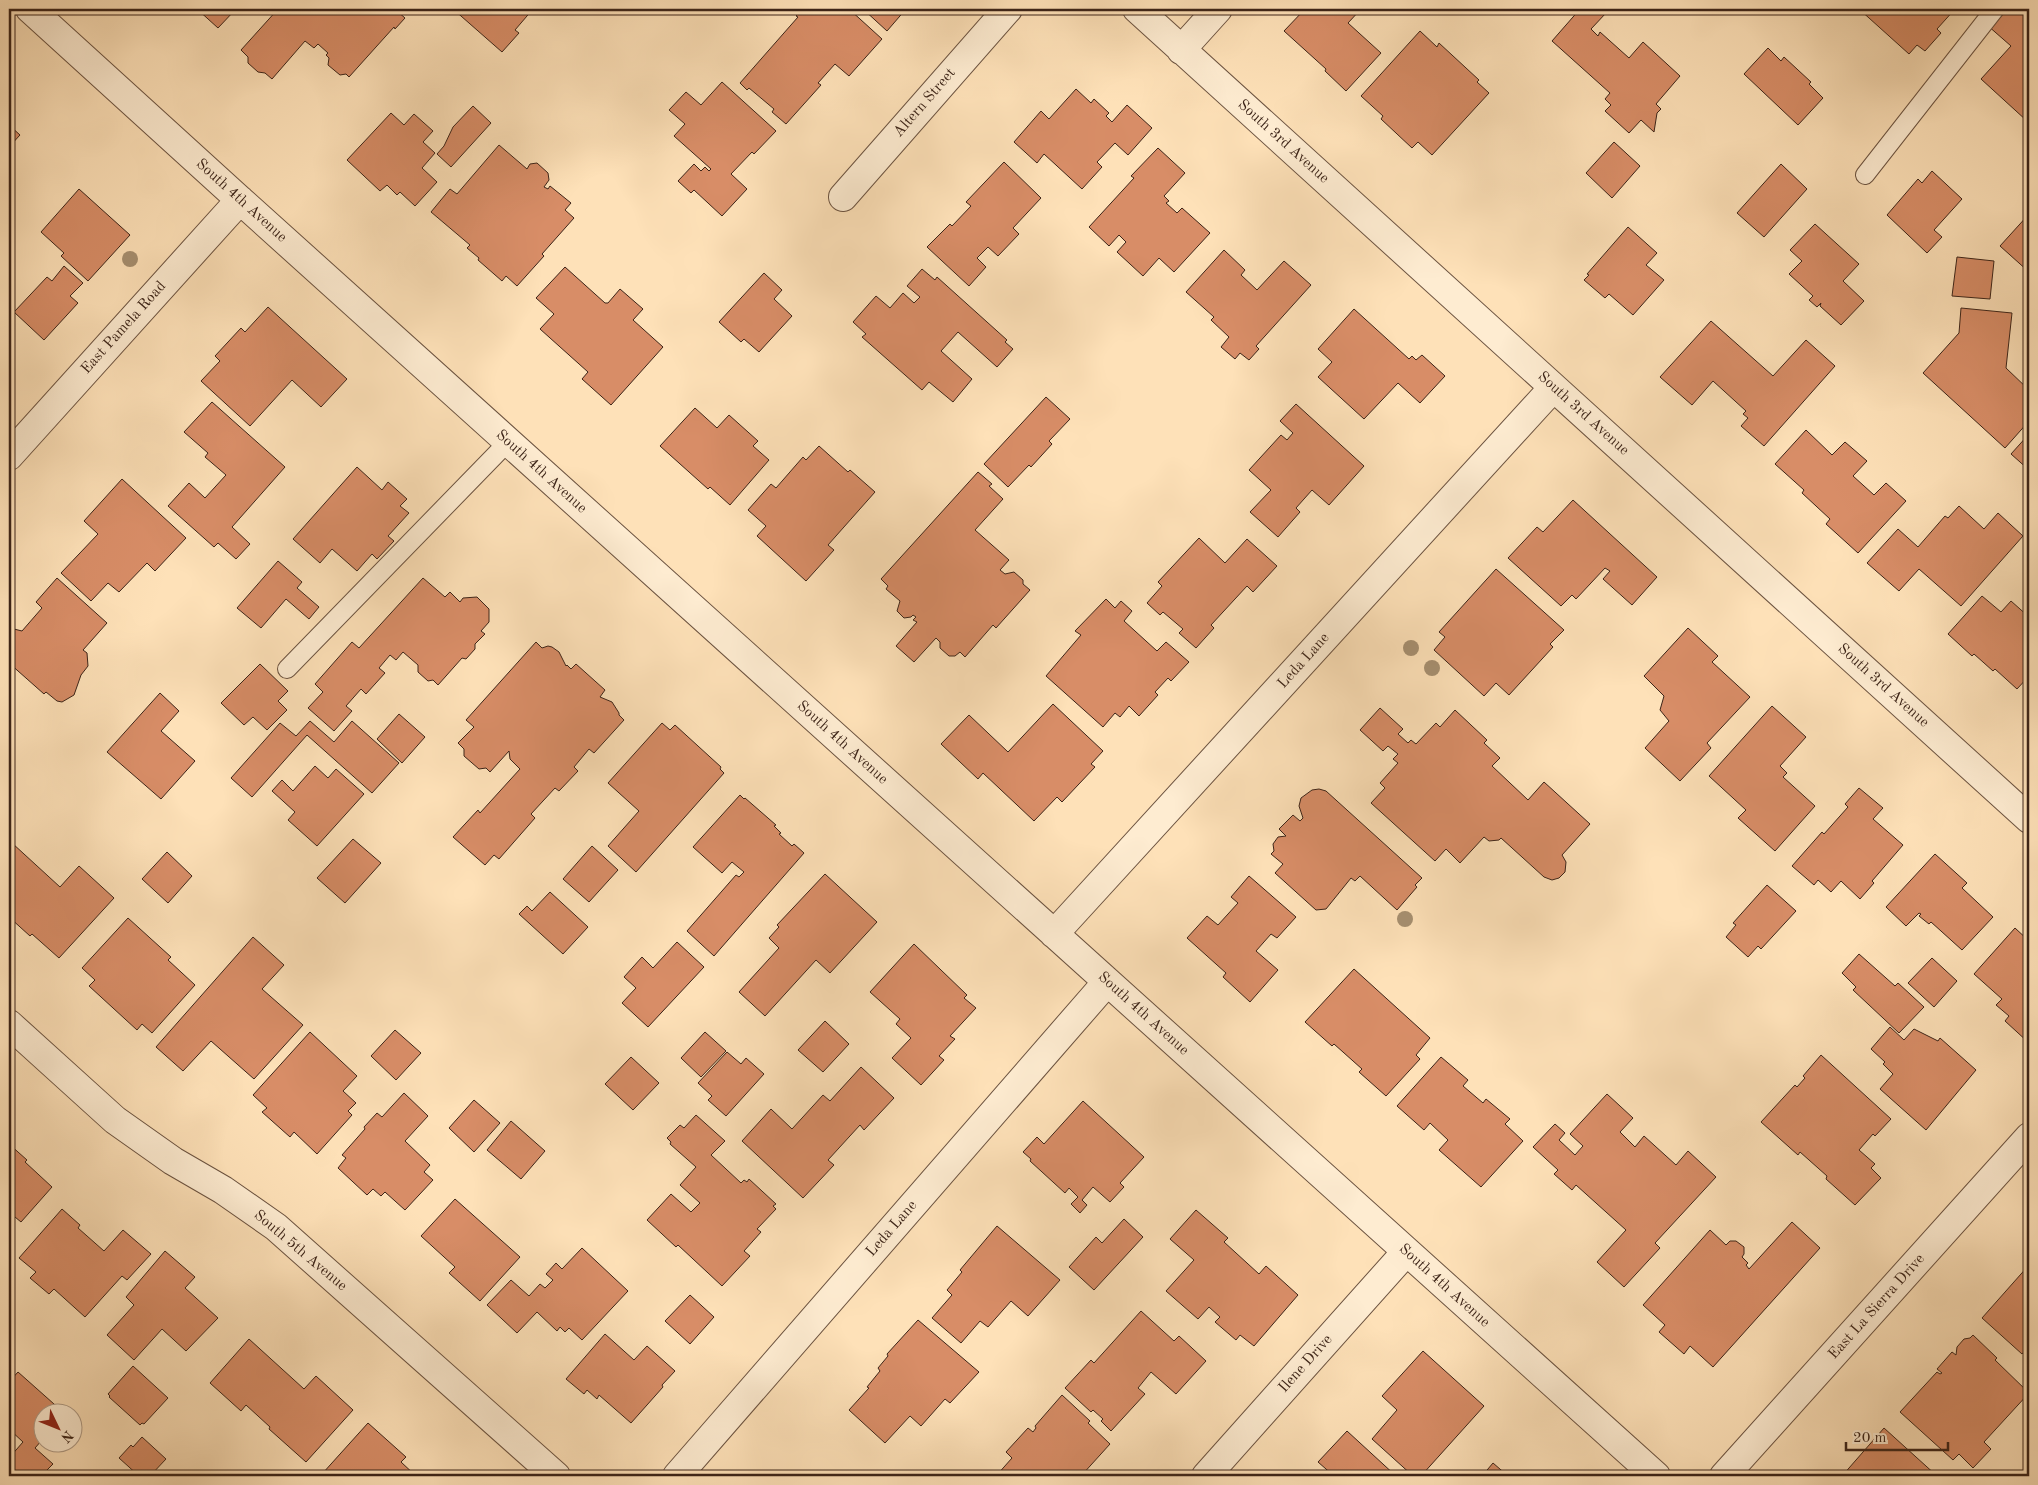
<svg xmlns="http://www.w3.org/2000/svg" width="2038" height="1485" font-family="'Old Standard TT',serif">
  <rect width="100%" height="100%" fill="#fee1b8"/>
  <filter id="stains"><feTurbulence type="fractalNoise" baseFrequency=".004" numOctaves="4"/><feColorMatrix values="0 0 0 0 .2 0 0 0 0 .09 0 0 0 0 .02 0 0 0 .5 -.17"/></filter>
  <radialGradient id="worn" r=".72"><stop offset=".6" stop-color="#630" stop-opacity="0"/><stop offset="1" stop-color="#630" stop-opacity=".3"/></radialGradient>
  <path fill="#d88d67" stroke="#3c2418" d="M197 9H233L235 10 218 28Z
    M278 9H399L397 11 405 18 395 29 394 27 349 77 346 74 340 75 328 65 329 58 326 55 328 53 318 44 314 48 305 41 272 79 265 73 258 72 248 63V57L241 50Z
    M453 9H533L515 30 519 33 502 52Z
    M802 9H849L882 39 849 76 835 64 818 83 821 85 786 124 772 112 774 109 749 88 747 90 740 83 798 17 796 16Z
    M863 9H906L887 31Z
    M1305 9H1361L1348 23 1381 53 1346 91 1325 71 1326 69 1284 31Z
    M1580 9H1602L1606 13 1591 29 1598 36 1600 32 1629 58 1643 42 1680 76 1656 104 1661 109 1657 113 1654 132 1641 120 1629 133 1605 111 1611 105 1605 99 1610 93 1552 41Z
    M1859 9H1955L1937 29 1941 33 1925 51 1917 45 1909 54Z
    M2002 9H2029V118L2027 121 1981 79 2011 46 1987 25Z
    M1420 31 1437 47 1439 43 1479 80 1477 82 1489 93 1432 155 1418 142 1412 148 1381 119 1383 116 1361 96Z
    M1768 48 1781 61 1784 57 1811 82 1809 84 1823 98 1798 125 1744 74Z
    M722 82 776 131 754 154 752 152 731 174 747 189 722 216 694 190 691 193 678 181 694 164 701 171 705 167 709 171 711 169 674 136 685 124 669 110 686 92 701 105Z
    M1076 89 1091 103 1094 99 1109 113 1106 116 1112 122 1127 105 1152 128 1128 155 1115 143 1097 162 1102 167 1082 189 1044 154 1037 163 1014 142 1041 111 1049 119Z
    M473 106 491 123 451 167 437 154 444 146 453 127Z
    M391 113 404 125 414 114 433 131 423 142 435 153 422 168 437 182 415 206 400 192 397 195 387 185 380 191 347 160Z
    M9 125 20 135 9 147Z
    M1614 142 1640 166 1612 198 1586 173Z
    M499 145 527 169 530 164 537 163 548 173 549 180 544 187 548 189 550 186 571 203 565 210 574 218 542 254 544 256 517 286 506 276 502 281 478 260 479 258 467 248 470 245 431 212 450 189 457 194Z
    M1158 148 1185 173 1164 196 1169 201 1166 203 1177 213 1182 208 1210 233 1174 272 1159 258 1143 276 1117 252 1126 242 1119 235 1109 246 1089 227 1134 178 1131 176Z
    M1004 162 1041 198 1013 228 1019 234 998 256 988 247 977 258 986 267 969 286 927 247 950 224 952 226 971 206 966 202Z
    M1781 164 1807 189 1764 237 1737 213Z
    M1932 171 1962 199 1934 230 1942 237 1927 253 1887 215 1918 179 1922 183Z
    M79 189 130 235 88 281 61 256 64 253 41 232Z
    M2029 214V272L2000 246Z
    M1815 224 1859 264 1843 281 1864 301 1841 325 1820 306 1821 303 1817 307 1809 300 1813 296 1789 274 1802 261 1790 250Z
    M1628 227 1657 253 1646 265 1664 280 1633 315 1609 294 1605 298 1584 280 1589 275 1587 274Z
    M1224 250 1245 270 1241 275 1257 290 1284 261 1311 285 1256 346 1259 349 1249 360 1240 353 1235 359 1221 347 1229 337 1211 320 1214 317 1186 292Z
    M1957 257 1994 261 1990 299 1952 296Z
    M64 266 83 283 70 296 78 303 44 340 14 312 47 277 52 281Z
    M565 267 605 303H608L620 289 643 309 633 320 663 347 611 405 582 379 588 372 540 329 554 314 536 298Z
    M922 269 935 280 937 277 1007 340 1005 342 1013 349 997 367 958 332 941 351 972 379 953 402 929 382 922 390 862 337 866 334 853 322 876 296 890 308 903 293 914 303 920 297 907 286Z
    M764 273 782 290 774 299 792 316 759 352 744 339 741 342 719 322Z
    M268 307 347 379 321 407 292 380 250 426 201 381 220 361 215 356 241 328 245 332Z
    M1961 308 2012 313 2006 368 2029 390V421L2005 448 1923 373 1959 333Z
    M1354 309 1409 359 1412 356 1416 360 1422 355 1445 376 1420 403 1398 383 1364 419 1318 377 1332 362 1318 349Z
    M1711 321 1773 376 1806 340 1835 366 1764 446 1741 426 1748 418 1743 414 1746 411 1713 381 1692 405 1660 377Z
    M1046 397 1070 419 1049 441 1052 444 1031 467 1029 465 1008 487 984 464Z
    M212 402 285 467 232 527 250 544 236 559 218 543 214 547 168 506 189 483 205 498 226 475 205 457 208 453 184 432Z
    M1296 404 1364 466 1329 505 1312 490 1296 508 1300 512 1278 537 1250 512 1271 490 1249 470 1281 435 1287 440 1293 433 1280 421Z
    M695 408 717 428 729 415 758 441 753 446 769 460 730 505 710 487 708 489 660 446Z
    M1806 430 1832 455 1845 442 1867 461 1853 476 1874 495 1886 483 1906 501 1858 553 1826 524 1830 519 1802 493 1804 490 1775 464Z
    M2029 434V470L2011 454Z
    M819 446 848 472 850 470 875 492 828 545 834 550 806 581 757 536 766 526 748 510 771 484 776 488 803 457 806 460Z
    M357 467 382 490 388 482 407 499 400 506 409 513 388 536 394 541 377 559 372 554 357 571 332 549 320 563 293 539Z
    M978 472 992 484 989 486 1003 499 975 530 1009 560 1000 570 1005 574 1014 572 1023 580V584L1030 590 996 628 993 625 965 657 960 652 955 656H949L940 648V642L936 638 914 662 896 646 917 622 913 620 916 617 913 615 911 617 904 618 897 611 900 601 886 589 888 586 881 579Z
    M122 479 186 538 155 571 147 563 119 592 108 583 91 601 61 573 98 534 84 521Z
    M1573 500 1657 577 1632 605 1603 579 1610 571 1605 568 1576 599 1572 595 1561 606 1508 558 1537 527 1543 532Z
    M1959 506 1984 529 1998 513 2023 536 1961 606 1919 569 1899 591 1867 563 1898 529 1918 547 1945 516 1948 518Z
    M1199 538 1225 563 1247 539 1277 566 1253 592 1247 586 1211 625 1214 628 1196 648 1179 633 1183 629 1163 612 1160 615 1147 603 1162 586 1158 582Z
    M278 561 302 582 297 588 319 607 309 619 286 599 261 628 237 608Z
    M1496 569 1564 630 1550 644 1553 647 1509 695 1496 683 1484 696 1434 650 1445 637 1439 632Z
    M57 578 107 623 83 650 87 653 88 666 81 675 74 695 62 702 57 701 46 692 44 694 9 663V625L10 628 22 631 42 608 36 602Z
    M423 578 445 597 450 592 460 602 463 598 477 597 489 609V622L481 631 485 634 475 644V649L466 659 462 658 438 685 433 680 428 681 418 672V665L403 652 396 660 390 655 379 668 385 673 366 694 361 689 346 706 352 711 334 731 308 708 323 692 315 684 352 642 359 648Z
    M1982 596 2001 612 2011 601 2029 617V629L2025 634 2029 637V676L2017 689 1995 669 1993 671 1974 654 1972 656 1948 634Z
    M1106 599 1115 608 1121 601 1132 611 1124 621 1157 651 1166 642 1189 662 1171 681 1168 678 1155 692 1158 695 1139 716 1129 706 1120 717 1115 713 1103 727 1046 676 1081 635 1075 631Z
    M1688 628 1718 656 1712 662 1750 697 1707 743 1711 748 1680 781 1645 748 1669 721 1660 710 1664 696 1644 676Z
    M536 642 542 648 548 646 552 647 559 652 566 666 567 665 571 669 576 664 605 690 600 697 612 702 619 713V715L624 720 594 753 589 749 574 767 578 771 559 791 555 788 531 814 535 818 499 859 494 855 485 865 453 837 478 810 480 813 520 769 510 759 509 751 490 772 486 768 479 769 464 756V749L458 743 474 727 466 720Z
    M260 664 288 691 278 701 287 710 267 730 253 717 244 725 221 703Z
    M160 693 179 711 161 731 195 761 161 799 107 752Z
    M1053 704 1103 751 1091 764 1095 767 1062 802 1057 797 1034 821 983 773 978 779 941 744 969 715 1008 752Z
    M1772 706 1806 737 1780 766 1787 773 1783 777 1815 806 1775 851 1738 818 1746 810 1709 776Z
    M1380 708 1403 729 1398 734 1408 743 1411 740 1416 744 1436 723 1440 727 1455 710 1487 740 1484 743 1500 758 1492 766 1528 800 1544 782 1590 824 1562 855 1566 862 1565 872 1559 878 1552 880 1544 877 1501 838 1499 840 1489 841 1484 837 1460 863 1446 849 1435 861 1371 803 1385 788 1380 783 1398 763 1393 759 1398 754 1388 746 1383 751 1360 730Z
    M399 714 425 737 402 763 377 739Z
    M310 721 334 742 352 721 399 763 372 793 307 735 252 797 231 778 280 723 296 736Z
    M662 723 670 730 675 725 721 767 720 769 724 773 636 872 608 846 639 811 608 783Z
    M315 766 328 778 336 769 364 794 317 846 288 820 295 812 272 791 282 780 293 791Z
    M1859 788 1883 808 1873 819 1903 845 1872 881 1874 883 1860 899 1841 881 1831 892 1818 880 1814 885 1792 866 1822 832 1824 834 1848 807 1845 804Z
    M1319 789 1326 791 1422 878 1415 885 1417 887 1397 910 1360 876 1355 881 1351 878 1326 909 1316 910 1275 873 1283 864 1271 854 1274 851 1273 844 1278 837 1286 836 1279 829 1293 815 1300 821 1303 818 1299 806 1301 798 1312 790Z
    M740 795 744 799 745 798 776 825 774 826 781 833 779 834 792 846 794 844 804 853 714 956 687 931 736 875 739 877 744 872 732 862 722 873 693 847Z
    M353 839 381 863 345 903 317 878Z
    M12 843 60 887 79 866 114 898 59 958 32 934 30 936 9 917V846Z
    M592 846 618 870 589 902 563 879Z
    M167 852 192 876 168 903 142 879Z
    M1935 854 1967 883 1962 888 1993 917 1962 950 1931 922 1929 924 1919 916 1921 914 1919 913 1906 926 1886 907Z
    M825 874 877 922 830 973 816 960 765 1016 739 992 779 948 769 938 779 927 777 925Z
    M1249 876 1296 917 1277 938 1271 934 1256 951 1278 970 1250 1002 1223 977 1226 973 1187 938 1207 916 1218 925 1238 903 1231 897Z
    M1767 885 1796 911 1761 949 1758 946 1748 957 1726 937 1736 925 1733 923Z
    M550 892 588 927 563 954 519 914 527 906 532 911Z
    M128 918 171 957 168 960 195 985 152 1033 142 1024 137 1030 89 986 95 980 82 968Z
    M2015 928 2029 941V1043L2005 1021 2009 1016 1996 1005 2002 999 1974 974Z
    M253 937 284 965 262 989 303 1025 254 1079 211 1041 183 1071 156 1047Z
    M677 942 704 967 648 1027 622 1003 636 988 624 977 642 957 653 968Z
    M914 944 967 995 964 998 976 1008 950 1036 955 1039 939 1056 944 1060 921 1085 892 1058 911 1038 896 1024 900 1019 870 992Z
    M1859 954 1895 986 1898 983 1924 1007 1899 1033 1853 990 1856 987 1842 973Z
    M1932 958 1957 981 1934 1007 1908 983Z
    M1354 969 1430 1038 1416 1055 1420 1059 1386 1096 1359 1072 1362 1069 1334 1044 1332 1046 1305 1022Z
    M825 1021 849 1044 823 1072 798 1050Z
    M1890 1027 1904 1040 1914 1029 1938 1041 1940 1038 1976 1070 1926 1130 1880 1089 1893 1074 1883 1064 1885 1062 1871 1049Z
    M395 1030 421 1053 396 1080 371 1056Z
    M310 1032 357 1076 343 1091 356 1103 348 1111 352 1115 317 1154 294 1132 290 1137 262 1112 267 1108 253 1095Z
    M705 1032 726 1051 701 1077 681 1058Z
    M727 1052 741 1064 746 1058 764 1074 726 1116 708 1100 712 1096 698 1083Z
    M1821 1055 1891 1119 1875 1136 1873 1134 1859 1150 1875 1164 1871 1168 1881 1178 1855 1205 1826 1179 1827 1176 1800 1152 1798 1155 1761 1122 1795 1085 1797 1087 1805 1078 1803 1076Z
    M631 1057 659 1083 633 1110 605 1084Z
    M1441 1057 1468 1080 1463 1086 1483 1103 1486 1099 1510 1119 1505 1124 1523 1141 1481 1187 1439 1150 1448 1140 1430 1123 1424 1130 1397 1106Z
    M861 1067 894 1098 864 1130 860 1125 828 1160 834 1165 803 1198 742 1141 771 1109 792 1129 823 1095 830 1101Z
    M404 1093 428 1116 405 1141 430 1165 424 1172 433 1180 405 1210 385 1192 381 1196 373 1189 367 1195 338 1168 346 1158 342 1155 365 1129 364 1127 377 1113 382 1117Z
    M1607 1094 1633 1118 1620 1132 1635 1147 1644 1136 1676 1165 1688 1151 1716 1177 1655 1243 1660 1248 1624 1287 1597 1262 1626 1230 1576 1185 1572 1190 1554 1174 1558 1170 1533 1147 1555 1124 1565 1133 1559 1140 1575 1155 1583 1146 1570 1134Z
    M474 1100 500 1123 474 1152 449 1128Z
    M1083 1101 1144 1157 1120 1183 1124 1187 1110 1202 1093 1187 1082 1200 1087 1205 1080 1213 1071 1204 1078 1197 1069 1188 1065 1193 1030 1161 1031 1159 1023 1152 1037 1137 1044 1144Z
    M696 1115 725 1141 711 1155 741 1183 744 1180 747 1182 749 1179 776 1204 773 1206 776 1209 757 1229 761 1232 744 1251 750 1256 722 1286 678 1245 676 1247 647 1220 671 1194 691 1212 700 1203 680 1185 696 1167 670 1144 671 1142 667 1138 680 1125 684 1128Z
    M511 1121 545 1151 521 1179 487 1150Z
    M9 1144 27 1160 25 1162 52 1187 21 1222 9 1212Z
    M455 1199 520 1257 480 1301 449 1273 455 1267 421 1236Z
    M62 1209 80 1225 78 1228 104 1251 123 1230 151 1254 127 1280 122 1276 85 1317 54 1289 49 1294 30 1278 36 1272 19 1258Z
    M1196 1210 1228 1238 1224 1242 1259 1274 1266 1266 1298 1295 1254 1346 1240 1335 1236 1340 1215 1322 1220 1317 1209 1307 1198 1319 1166 1291 1194 1260 1170 1239Z
    M1124 1219 1143 1237 1094 1290 1069 1267 1096 1237 1102 1243Z
    M1792 1222 1820 1248 1713 1367 1690 1346 1684 1354 1659 1332 1665 1325 1643 1305 1710 1230 1726 1245 1730 1241H1736L1744 1247V1254L1742 1257 1748 1263 1746 1265 1749 1269Z
    M997 1226 1060 1280 1028 1316 1011 1301 988 1327 980 1321 961 1343 932 1318 952 1295 947 1290 962 1272 960 1270Z
    M582 1248 628 1291 582 1340 569 1328 565 1332 560 1327 557 1331 537 1312 517 1333 487 1305 511 1280 529 1296 540 1284 545 1288 553 1280 546 1274 556 1263 562 1269Z
    M165 1251 195 1277 185 1288 218 1318 186 1351 162 1329 134 1360 107 1335 134 1305 126 1297Z
    M2029 1265V1346L2022 1354 1982 1318Z
    M690 1295 714 1317 690 1344 665 1321Z
    M1141 1311 1174 1341 1179 1336 1206 1361 1176 1394 1151 1372 1138 1388 1145 1394 1111 1431 1101 1421 1103 1419 1093 1410 1091 1412 1065 1388 1091 1360 1094 1363Z
    M918 1320 979 1372 950 1403 945 1399 921 1426 910 1416 885 1443 849 1410 869 1388 867 1387 880 1371 878 1368 888 1356 887 1354Z
    M605 1334 634 1360 647 1346 675 1371 662 1385 663 1387 631 1423 599 1395 597 1399 587 1390 584 1394 566 1379Z
    M1973 1335 1997 1358 1995 1360 2029 1393 1984 1442 1991 1449 1973 1468 1959 1454 1953 1460 1900 1412 1937 1372 1940 1374 1942 1373 1937 1369 1952 1352 1956 1355 1957 1347 1964 1339 1970 1338Z
    M249 1339 304 1389 316 1376 353 1410 306 1462 269 1429 270 1427 246 1405 241 1411 210 1383Z
    M1423 1351 1484 1406 1421 1476H1413L1372 1439 1397 1410 1382 1396Z
    M133 1366 168 1398 144 1424 142 1423 140 1425 109 1397 110 1396 108 1394Z
    M18 1372 63 1412H42V1440L35 1448 53 1464 41 1476H9V1458L23 1442 9 1429V1382Z
    M1062 1395 1090 1421 1088 1423 1110 1444 1081 1476H996L1012 1458 1006 1452 1028 1428 1033 1432 1036 1428 1035 1426Z
    M368 1423 406 1457 401 1462 416 1476H325L322 1474Z
    M1884 1428 1937 1476H1842Z
    M1347 1431 1396 1476H1334L1318 1462Z
    M142 1437 166 1459 150 1476H139L119 1458 131 1445 133 1447Z
    M1493 1463 1508 1476H1482Z"/>
  <g fill="none" stroke-linecap="round" stroke-linejoin="round">
    <defs>
      <path id="service" d="M1865 175 1995 9
        M287 669 508 442"/>
      <path id="minor" d="M30 9 240 200 1656 1476
        M1137 9 2029 819
        M1181 50 1218 9
        M843 197 1008 9
        M9 456 240 200
        M1054 934 1553 388
        M9 1024 115 1120 173 1161 223 1190 276 1227 556 1476
        M677 1476 1107 982
        M1206 1476 1406 1252
        M1724 1476 2029 1137"/>
    </defs>
    <use href="#service" stroke="#6c5340" stroke-width="20"/>
    <use href="#minor" stroke="#6c5340" stroke-width="30"/>
    <use href="#service" stroke="#feecd1" stroke-width="18"/>
    <use href="#minor" stroke="#feecd1" stroke-width="28"/>
  </g>
  <g fill="#a68f70">
    <circle cx="130" cy="259" r="8"/>
    <circle cx="1411" cy="648" r="8"/>
    <circle cx="1432" cy="668" r="8"/>
    <circle cx="1405" cy="919" r="8"/>
  </g>
  <g text-anchor="middle" dominant-baseline="central" stroke-width="4" stroke-linejoin="round" paint-order="stroke">
    <g font-size="15" fill="#3c2418" stroke="#feecd1">
      <text transform="translate(925 103) rotate(-49)">Altern Street</text>
      <text transform="translate(1283 142) rotate(42)">South 3rd Avenue</text>
      <text transform="translate(241 201) rotate(42)">South 4th Avenue</text>
      <text transform="translate(124 328) rotate(-48)">East Pamela Road</text>
      <text transform="translate(1583 414) rotate(42)">South 3rd Avenue</text>
      <text transform="translate(541 472) rotate(42)">South 4th Avenue</text>
      <text transform="translate(1304 661) rotate(-48)">Leda Lane</text>
      <text transform="translate(1883 686) rotate(42)">South 3rd Avenue</text>
      <text transform="translate(842 743) rotate(42)">South 4th Avenue</text>
      <text transform="translate(1143 1014) rotate(42)">South 4th Avenue</text>
      <text transform="translate(892 1229) rotate(-49)">Leda Lane</text>
      <text transform="translate(300 1251) rotate(40)">South 5th Avenue</text>
      <text transform="translate(1444 1286) rotate(42)">South 4th Avenue</text>
      <text transform="translate(1877 1307) rotate(-48)">East La Sierra Drive</text>
      <text transform="translate(1306 1364) rotate(-48)">Ilene Drive</text>
    </g>
  </g>
  <rect width="2038" height="1485" fill="none" stroke="#fee1b8" stroke-width="30"/>
  <rect x="10" y="10" width="2018" height="1465" fill="none" stroke="#3c2418" stroke-width="2.5"/>
  <rect x="15" y="15" width="2008" height="1455" fill="none" stroke="#3c2418"/>
  <g transform="translate(58 1428) rotate(133)"><circle r="24" fill="#feecd1" stroke="#b09c87"/>
  <path d="M0-4L9 19L0 12L-9 19Z" fill="#8f2418"/>
  <text y="-8" font-size="14" font-weight="bold" text-anchor="middle" fill="#3c2418">N</text>
  </g>
  <path d="M1846 1442v8h102v-8" fill="none" stroke="#3c2418" stroke-width="2.5"/>
  <text x="1853" y="1442" font-size="15" fill="#3c2418" stroke="#feecd1" stroke-width="4" paint-order="stroke">20 m</text>
  <rect width="100%" height="100%" filter="url(#stains)"/>
  <rect width="100%" height="100%" fill="url(#worn)"/>
</svg>
